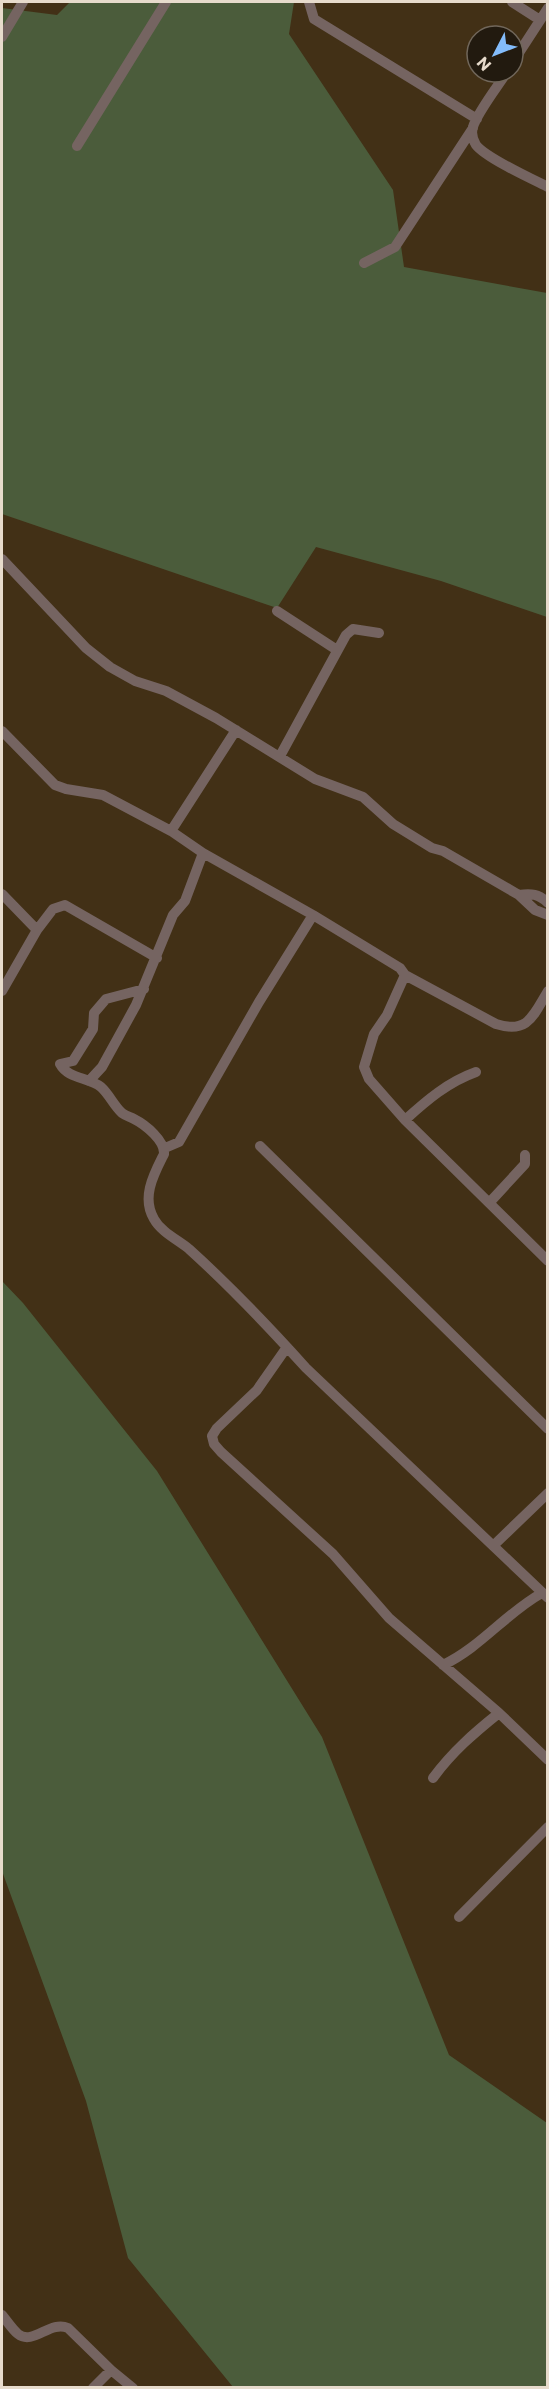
<svg xmlns="http://www.w3.org/2000/svg" width="549" height="2389" font-family="Commissioner,sans-serif">
  <rect width="100%" height="100%" fill="#423016"/>
  <path fill="#4b5c3b" d="M70 2H294L289 34 393 190 404 267 547 293V617L441 581 316 547 277 608 2 514V8L57 15Z
    M2 1281 23 1303 157 1471 322 1737 449 2055 547 2123V2387H233L128 2258 86 2101 2 1871Z"/>
  <g fill="none" stroke-linecap="round" stroke-linejoin="round">
    <path stroke="#756461" stroke-width="10" d="M309 2 314 19 477 119
      M512 2 540 20
      M2 37 23 2
      M513 62 548 8
      M507 72C498 86 477 113 473 127 471 133 473 140 476 145 486 158 532 179 548 187
      M77 146 166 2
      M364 263 395 247 473 128
      M2 559 86 648 110 667 135 681 166 691 216 718 315 779 363 797 393 824 432 848 443 851 519 895 535 910 548 915
      M277 611 337 650
      M2 731 55 785 66 789 103 795 171 831 236 730
      M280 756 346 635 353 629 379 633
      M203 853 313 915 400 968 405 975 387 1015 374 1034 364 1067 369 1079 405 1120 548 1261
      M2 894 37 930 53 909 65 905 157 958
      M519 895C531 893 539 894 548 903
      M405 975 496 1024C528 1034 533 1016 548 991
      M144 989 106 999 94 1013 93 1029 73 1061 60 1064C68 1079 88 1077 101 1087 109 1094 114 1106 122 1113 126 1116 130 1117 134 1119 146 1125 165 1141 164 1154 154 1174 141 1197 154 1219 161 1232 178 1240 189 1249 230 1286 269 1327 306 1368L548 1598
      M2 991 37 930
      M89 1081 102 1067 136 1005 173 915 185 901 203 853 171 831
      M405 1120C427 1100 448 1082 476 1072
      M260 1146 548 1429
      M165 1148 179 1142 259 1002 313 915
      M490 1202 525 1164V1155
      M287 1347 257 1390 217 1428 212 1436 214 1444 221 1452 333 1554 389 1618 499 1713 548 1760
      M494 1545 548 1493
      M443 1665C481 1647 506 1613 542 1593
      M433 1778C452 1752 474 1733 499 1713
      M459 1917 548 1827
      M2 2315C7 2321 12 2329 18 2334 33 2346 50 2320 68 2328L111 2370 133 2388
      M93 2388 111 2370"/>
  </g>
  <rect width="549" height="2389" fill="none" stroke="#e7dbcc" stroke-width="6"/>
  <g transform="translate(495 54) rotate(228)"><circle r="28" fill="#221a0f" stroke="#71675b" stroke-width="1.5"/>
  <path d="M0-4.5L10 22L0 15L-10 22Z" fill="#83bcfb"/>
  <text y="-9" font-size="16" font-weight="bold" text-anchor="middle" fill="#e7dbcc">N</text>
  </g>
</svg>
